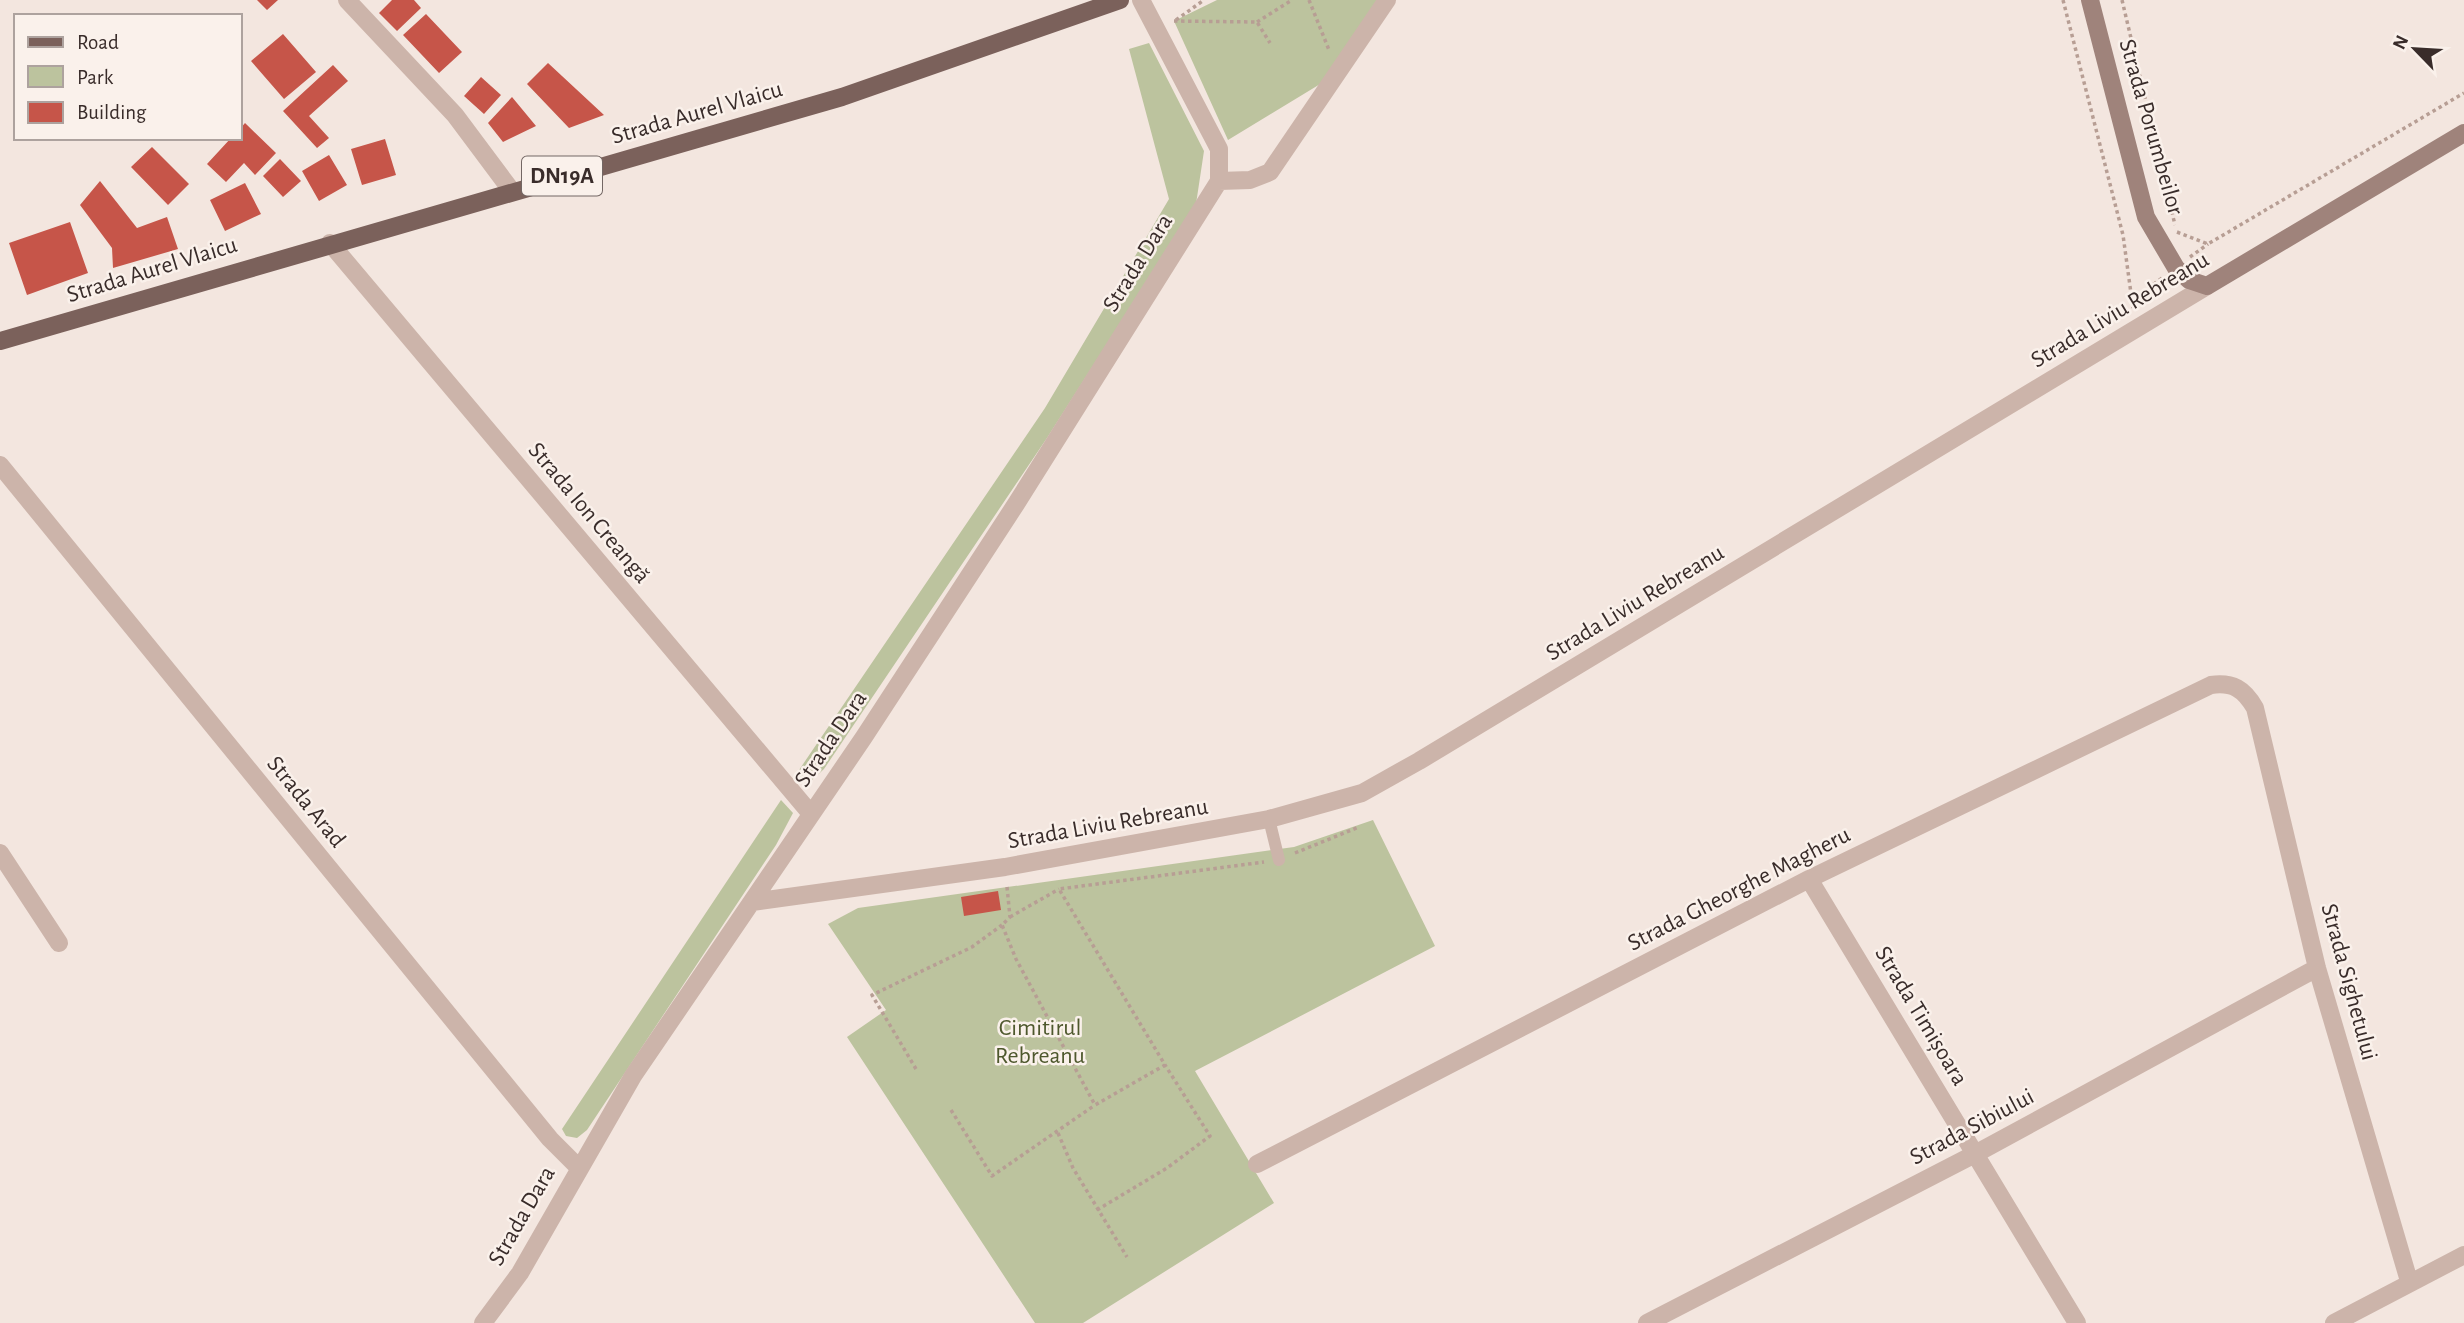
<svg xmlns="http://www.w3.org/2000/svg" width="2464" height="1323" font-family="'Alegreya Sans',sans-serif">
  <rect width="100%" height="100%" fill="#f3e6df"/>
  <path fill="#bcc39e" d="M1217 0H1388L1335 75 1228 140 1174 21Z
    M1149 43 1204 151 1196 204 1047 438 824 769 811 781 802 780 797 773 1045 408 1169 199 1129 49Z
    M781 800 793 813 776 845 587 1130 577 1138 566 1136 562 1129Z
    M1373 820 1435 946 1195 1071 1274 1203 1083 1323H1035L847 1037 886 1010 828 924 858 908 1294 847Z"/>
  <path fill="#c65549" d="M257 0H278L267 10Z
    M392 0H414L421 8 397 31 379 13Z
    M426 14 462 52 439 73 403 35Z
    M283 34 316 72 284 99 251 61Z
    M548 63 604 115 569 128 527 84Z
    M333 65 348 81 309 116 329 138 317 148 283 111Z
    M481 77 501 95 484 114 464 96Z
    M512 97 536 126 503 142 488 123Z
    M245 123 276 153 255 175 244 163 226 182 207 164 231 138H240V129Z
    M385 139 396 175 362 185 351 149Z
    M152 147 189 184 168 205 131 167Z
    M329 155 347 185 319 201 302 171Z
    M280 159 301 181 283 197 263 176Z
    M100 181 137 228 167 217 178 249 113 268 112 248 80 205Z
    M245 183 261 214 225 231 210 200Z
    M70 222 88 273 27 295 9 243Z
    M998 891 1001 910 964 916 961 897Z"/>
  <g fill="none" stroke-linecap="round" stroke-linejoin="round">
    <path stroke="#b79e94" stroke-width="3.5" stroke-dasharray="3.5 3.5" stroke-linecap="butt" d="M1309 0 1329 50
      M2063 0 2123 235 2133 308
      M2122 0 2175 225
      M1176 20 1204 0
      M1174 21 1257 22 1270 43
      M1257 22 1292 0
      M2177 232 2208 244 2464 93
      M2190 257 2208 244
      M2131 301 2162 278
      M1295 853 1359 827
      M1007 887 1010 917 1002 925 1016 959 1095 1105 1165 1065 1059 889 1264 862
      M1010 917 1059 889
      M916 1069 872 995 972 947 1002 925
      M951 1110 992 1176 1095 1105
      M1058 1133 1073 1168 1127 1257
      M1097 1210 1167 1168 1210 1136 1165 1065"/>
    <path stroke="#ccb4aa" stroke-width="12" d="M1269 819 1279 860"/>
    <path stroke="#ccb4aa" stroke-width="18" d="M347 0 455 115 511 190
      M1141 0 1219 149V181
      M330 243 811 814
      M0 465 550 1139 578 1167
      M0 853 59 943
      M1809 879 2077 1323
      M752 902 1005 867 1269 819 1362 793 1419 761 2207 286
      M1257 1164 1809 879 2211 685C2233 682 2244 689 2255 708L2317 968 2409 1281
      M483 1323 520 1273 633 1076 864 737 1016 504 1219 181 1250 180 1270 172 1387 0
      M1647 1323 1975 1154 2317 968
      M2334 1323 2464 1255"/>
    <path stroke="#9f837b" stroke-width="18" d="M2090 0 2146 217 2176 268 2189 280 2207 286 2464 133"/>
    <path stroke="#7b615b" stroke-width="18" d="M0 341 842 97 1120 0"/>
  </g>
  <g text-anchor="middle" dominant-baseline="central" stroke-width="5" stroke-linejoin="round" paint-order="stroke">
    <rect fill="#faf1eb" stroke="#736764" stroke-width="2" x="522" y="156.5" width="80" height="39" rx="5"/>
    <g font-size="23" font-weight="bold" fill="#392c2a">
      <text x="562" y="176">DN19A</text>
    </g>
    <g font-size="24" fill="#392c2a" stroke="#faf1eb">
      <text transform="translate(697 113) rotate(-16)">Strada Aurel Vlaicu</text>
      <text transform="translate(2151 127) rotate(74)">Strada Porumbeilor</text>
      <text transform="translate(1138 263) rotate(-58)">Strada Dara</text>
      <text transform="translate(152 270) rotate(-17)">Strada Aurel Vlaicu</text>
      <text transform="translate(2120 310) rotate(-31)">Strada Liviu Rebreanu</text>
      <text transform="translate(589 513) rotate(50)">Strada Ion Creangă</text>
      <text transform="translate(1635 603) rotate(-31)">Strada Liviu Rebreanu</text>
      <text transform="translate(831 739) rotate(-56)">Strada Dara</text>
      <text transform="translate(306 802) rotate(51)">Strada Arad</text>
      <text transform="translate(1108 824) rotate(-10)">Strada Liviu Rebreanu</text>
      <text transform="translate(1739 889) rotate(-27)">Strada Gheorghe Magheru</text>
      <text transform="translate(2349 982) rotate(75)">Strada Sighetului</text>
      <text transform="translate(1921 1016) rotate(59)">Strada Timișoara</text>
      <text transform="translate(1972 1127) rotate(-28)">Strada Sibiului</text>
      <text transform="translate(522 1216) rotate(-60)">Strada Dara</text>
    </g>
    <g font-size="24" fill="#4e582d" stroke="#faf1eb">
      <text x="1040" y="1028">Cimitirul<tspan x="1040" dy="28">Rebreanu</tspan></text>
    </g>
  </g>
  <rect x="14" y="14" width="228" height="126" fill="#faf1eb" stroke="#ada29e" stroke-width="2"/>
  <rect x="28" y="37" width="35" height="10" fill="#7b615b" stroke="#ada29e" stroke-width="2"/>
  <text x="77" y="49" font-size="21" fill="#392c2a">Road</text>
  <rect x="28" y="66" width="35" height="21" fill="#bcc39e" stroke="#ada29e" stroke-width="2"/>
  <text x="77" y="84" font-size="21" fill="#392c2a">Park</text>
  <rect x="28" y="102" width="35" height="21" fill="#c65549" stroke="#ada29e" stroke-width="2"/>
  <text x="77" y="119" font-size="21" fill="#392c2a">Building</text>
  <g transform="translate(2415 49) rotate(295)" stroke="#faf1eb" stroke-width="5" paint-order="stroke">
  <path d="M0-5L12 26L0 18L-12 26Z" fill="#392c2a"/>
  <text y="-10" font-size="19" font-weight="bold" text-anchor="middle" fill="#392c2a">N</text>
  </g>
</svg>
